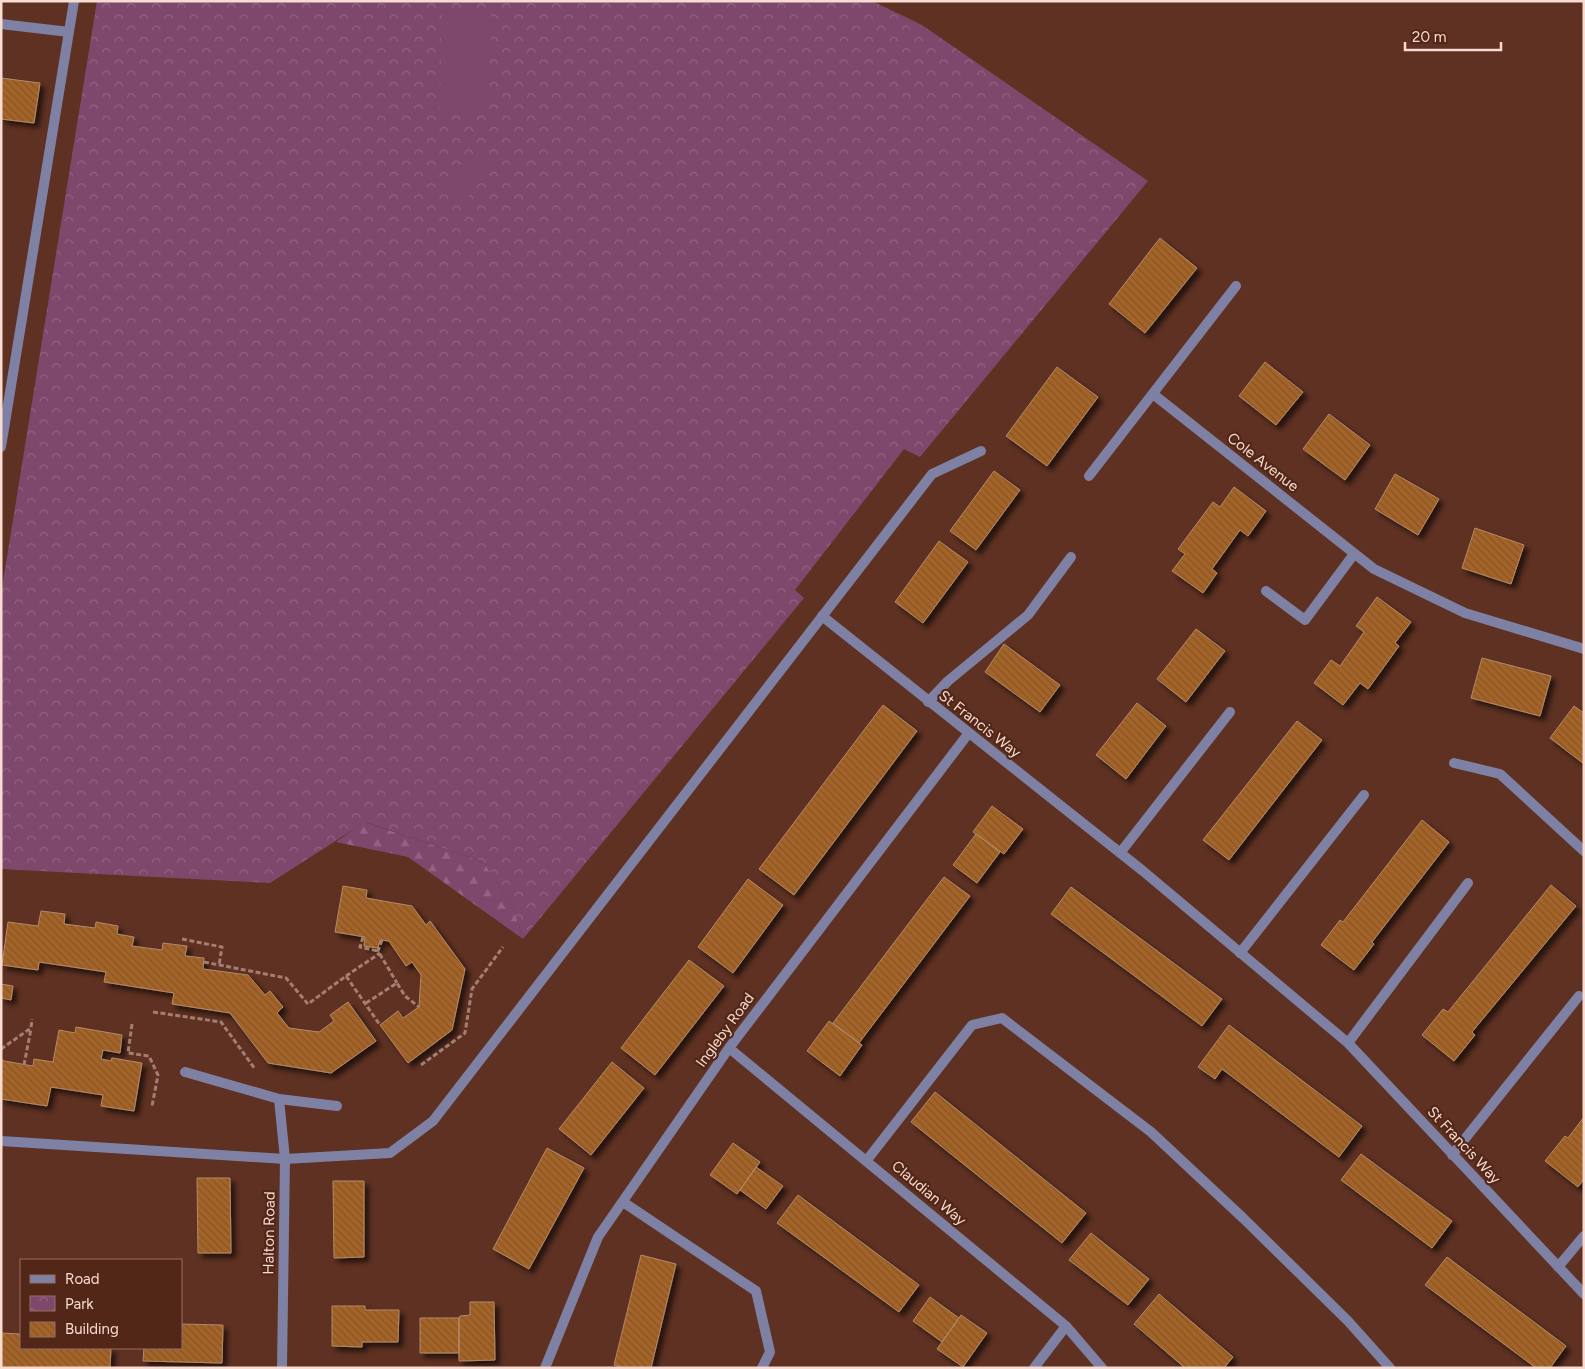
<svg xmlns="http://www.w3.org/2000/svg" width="1585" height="1369" font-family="Figtree,sans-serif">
  <defs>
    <pattern id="forest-firs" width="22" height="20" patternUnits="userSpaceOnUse" patternTransform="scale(1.25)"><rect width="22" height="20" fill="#7e486d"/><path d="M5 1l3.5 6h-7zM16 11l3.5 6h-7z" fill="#916281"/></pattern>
    <pattern id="park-crowns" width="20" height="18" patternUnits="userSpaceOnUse" patternTransform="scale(1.25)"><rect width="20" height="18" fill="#7e486d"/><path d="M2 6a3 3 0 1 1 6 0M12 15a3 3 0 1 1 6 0" fill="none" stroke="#916281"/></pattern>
    <pattern id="building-back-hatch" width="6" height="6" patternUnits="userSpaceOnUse" patternTransform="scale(1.25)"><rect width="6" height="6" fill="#a66426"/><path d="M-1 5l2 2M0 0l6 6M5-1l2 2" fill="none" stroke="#815630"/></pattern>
    <filter id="shadow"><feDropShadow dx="4.5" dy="4.5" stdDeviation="2.5" flood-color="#0009"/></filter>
  </defs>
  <rect width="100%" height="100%" fill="#5e3122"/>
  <path fill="url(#forest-firs)" d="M364 822 484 862 515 913 523 939 408 857 336 842Z"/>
  <path fill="url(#park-crowns)" d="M97 1H872L922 25 1148 181 920 457 904 449 795 590 804 598 523 939 515 913 484 862 365 822 270 883 1 869V594Z"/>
  <path fill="#7e486d" d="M442 11 491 12 489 111 440 110Z
    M476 157 491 161 462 206C442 189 451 162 476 157Z"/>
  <path fill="url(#building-back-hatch)" stroke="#b48a68" filter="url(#shadow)" d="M1 78 40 83 34 123 1 119Z
    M1160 238 1197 268 1145 333 1109 304Z
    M1265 362 1303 392 1276 425 1239 396Z
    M1057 367 1098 397 1047 466 1006 436Z
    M1329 414 1370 445 1345 480 1303 449Z
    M994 471 1020 490 976 550 950 531Z
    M1395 474 1439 499 1418 535 1375 509Z
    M1234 487 1266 511 1248 536 1240 530 1212 569 1217 573 1203 593 1172 571 1185 554 1178 549 1213 502 1220 507Z
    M1475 528 1524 545 1511 584 1462 568Z
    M939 541 968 562 923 623 895 602Z
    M1377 597 1411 622 1395 643 1399 646 1368 689 1360 683 1343 705 1314 683 1331 660 1340 666 1364 632 1356 626Z
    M1196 629 1225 651 1186 702 1157 679Z
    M1004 644 1060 685 1040 712 985 672Z
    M1482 658 1551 676 1540 716 1471 698Z
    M1137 703 1166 726 1126 779 1096 755Z
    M883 705 917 731 794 895 759 869Z
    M1574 706 1584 713V764L1550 738Z
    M1297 721 1322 740 1229 860 1203 840Z
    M992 806 1023 829 1004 854 973 832Z
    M1422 820 1449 842 1372 942 1374 944 1354 970 1321 945 1340 920 1343 922Z
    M976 834 1000 852 977 883 953 865Z
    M944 877 970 896 859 1043 833 1023Z
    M748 879 783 905 733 973 698 947Z
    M1551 885 1576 906 1472 1032 1475 1035 1454 1061 1422 1035 1443 1009 1448 1012Z
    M343 886 367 890 366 898 412 906 426 925 430 921 465 969 452 1030 408 1063 380 1025 398 1011 403 1018 419 1007 421 975 412 962 406 966 389 941 380 940 378 948 364 946 365 937 335 932Z
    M1071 887 1222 999 1202 1026 1051 914Z
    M41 911 65 914 64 924 95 928 96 922 118 926 117 934 134 937 132 946 162 950 163 943 187 946 185 956 204 958 203 969 248 975 265 995 270 991 283 1007 277 1013 289 1028 319 1032 334 1021 330 1015 348 1002 376 1041 331 1073 268 1063 230 1013 172 1004 174 993 104 982 106 972 39 962 38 970 2 965 8 922 38 926Z
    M689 960 724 986 655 1075 621 1048Z
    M1 984 13 986 11 1000 1 998Z
    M829 1021 862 1045 840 1076 807 1051Z
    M1229 1025 1362 1126 1339 1157 1222 1069 1215 1079 1198 1067Z
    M76 1027 122 1035 120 1053 103 1050 101 1059 111 1061 112 1058 142 1063 134 1111 101 1106 103 1095 51 1087 47 1106 1 1099V1058L4 1061 33 1066 34 1059 53 1062 59 1030 75 1033Z
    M612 1062 644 1088 591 1155 559 1129Z
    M935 1092 1086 1213 1062 1243 911 1122Z
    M1584 1117V1179L1578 1187 1545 1161 1565 1136 1568 1138Z
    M733 1143 760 1162 737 1194 710 1175Z
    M547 1148 584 1168 529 1269 493 1249Z
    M1361 1154 1452 1221 1432 1248 1341 1180Z
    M756 1167 783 1186 766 1209 740 1190Z
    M197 1178H230L231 1253H198Z
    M333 1181H364V1257L334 1258Z
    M798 1195 919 1285 899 1312 777 1223Z
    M1091 1233 1149 1279 1128 1305 1069 1260Z
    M641 1255 676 1264 651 1368H624L614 1365Z
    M1447 1257 1566 1346 1550 1368H1536L1425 1285Z
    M1159 1294 1233 1357 1224 1368H1185L1134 1324Z
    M930 1297 959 1318 942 1342 913 1321Z
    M470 1302H494L495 1360 459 1361V1318L460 1316 470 1315Z
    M332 1306H365V1310H399L398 1342H362V1347L332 1346Z
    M961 1315 987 1333 963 1367 937 1349Z
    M420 1318H459V1353H420Z
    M181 1324 223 1325 222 1363 143 1361 144 1348H181Z
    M1 1333 21 1334V1348H111L110 1368H1Z"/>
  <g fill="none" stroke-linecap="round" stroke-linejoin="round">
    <path stroke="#a47e72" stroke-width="3" stroke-dasharray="5 2.5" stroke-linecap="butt" d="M363 937 360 947 378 951
      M182 939 222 947 219 965
      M382 940 378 951 397 983
      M204 962 286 978 308 1004 346 976 380 1025
      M346 976 380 953
      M366 1003 397 983 405 996 419 1007
      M153 1012 221 1022 255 1069
      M132 1024 128 1053 149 1056 158 1075 152 1106
      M1 1049 31 1028 32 1019
      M24 1065 31 1029
      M421 1065 465 1033 472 989 503 947"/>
    <path stroke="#7e81a3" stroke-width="10" d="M1 447 74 1
      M928 702 948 681 1028 615 1071 557
      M1240 953 1364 795
      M1 1141 285 1159 390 1153 433 1121 932 474 981 451
      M1452 1155 1579 996
      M867 1160 972 1025 1002 1018 1151 1132 1243 1218 1348 1321 1390 1368
      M623 1202 756 1291 770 1352 762 1368"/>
    <path stroke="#7e81a3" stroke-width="10" d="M1 24 69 32
      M1153 394 1374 569 1465 613 1584 649
      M1089 476 1236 286
      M1266 591 1305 620 1354 554
      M822 616 1143 871 1348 1043 1584 1294
      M1454 763 1500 774 1584 851
      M1120 853 1230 712
      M1348 1043 1468 883
      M729 1048 1066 1326 1102 1368
      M185 1072 279 1099 337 1106
      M279 1099 285 1159 282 1368
      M1558 1267 1584 1236
      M545 1368 598 1237 729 1048 968 734
      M1034 1368 1066 1326"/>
  </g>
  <g text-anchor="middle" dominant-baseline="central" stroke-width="4.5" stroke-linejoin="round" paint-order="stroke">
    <g font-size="15" fill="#f8dbd1" stroke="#522718">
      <text transform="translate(1263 462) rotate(38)">Cole Avenue</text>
      <text transform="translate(980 724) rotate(38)">St Francis Way</text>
      <text transform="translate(725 1030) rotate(-54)">Ingleby Road</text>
      <text transform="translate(1464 1145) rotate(47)">St Francis Way</text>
      <text transform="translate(929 1193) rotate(40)">Claudian Way</text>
      <text transform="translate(269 1233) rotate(-89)">Halton Road</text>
    </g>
  </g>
  <rect width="1585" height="1369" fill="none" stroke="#f8dbd1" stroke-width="5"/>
  <rect x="20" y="1259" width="162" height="90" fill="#522718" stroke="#946f62"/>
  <rect x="30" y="1275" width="25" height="8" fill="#7e81a3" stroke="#946f62"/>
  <text x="65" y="1284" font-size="15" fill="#f8dbd1">Road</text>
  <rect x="30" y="1296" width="25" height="15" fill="url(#park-crowns)" stroke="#946f62"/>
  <text x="65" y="1309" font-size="15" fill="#f8dbd1">Park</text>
  <rect x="30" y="1322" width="25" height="15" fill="url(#building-back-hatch)" stroke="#946f62"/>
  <text x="65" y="1334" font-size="15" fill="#f8dbd1">Building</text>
  <path d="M1405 42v8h96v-8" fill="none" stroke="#f8dbd1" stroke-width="2.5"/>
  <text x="1412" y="42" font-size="15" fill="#f8dbd1" stroke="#522718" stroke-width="4" paint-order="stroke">20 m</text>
</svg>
